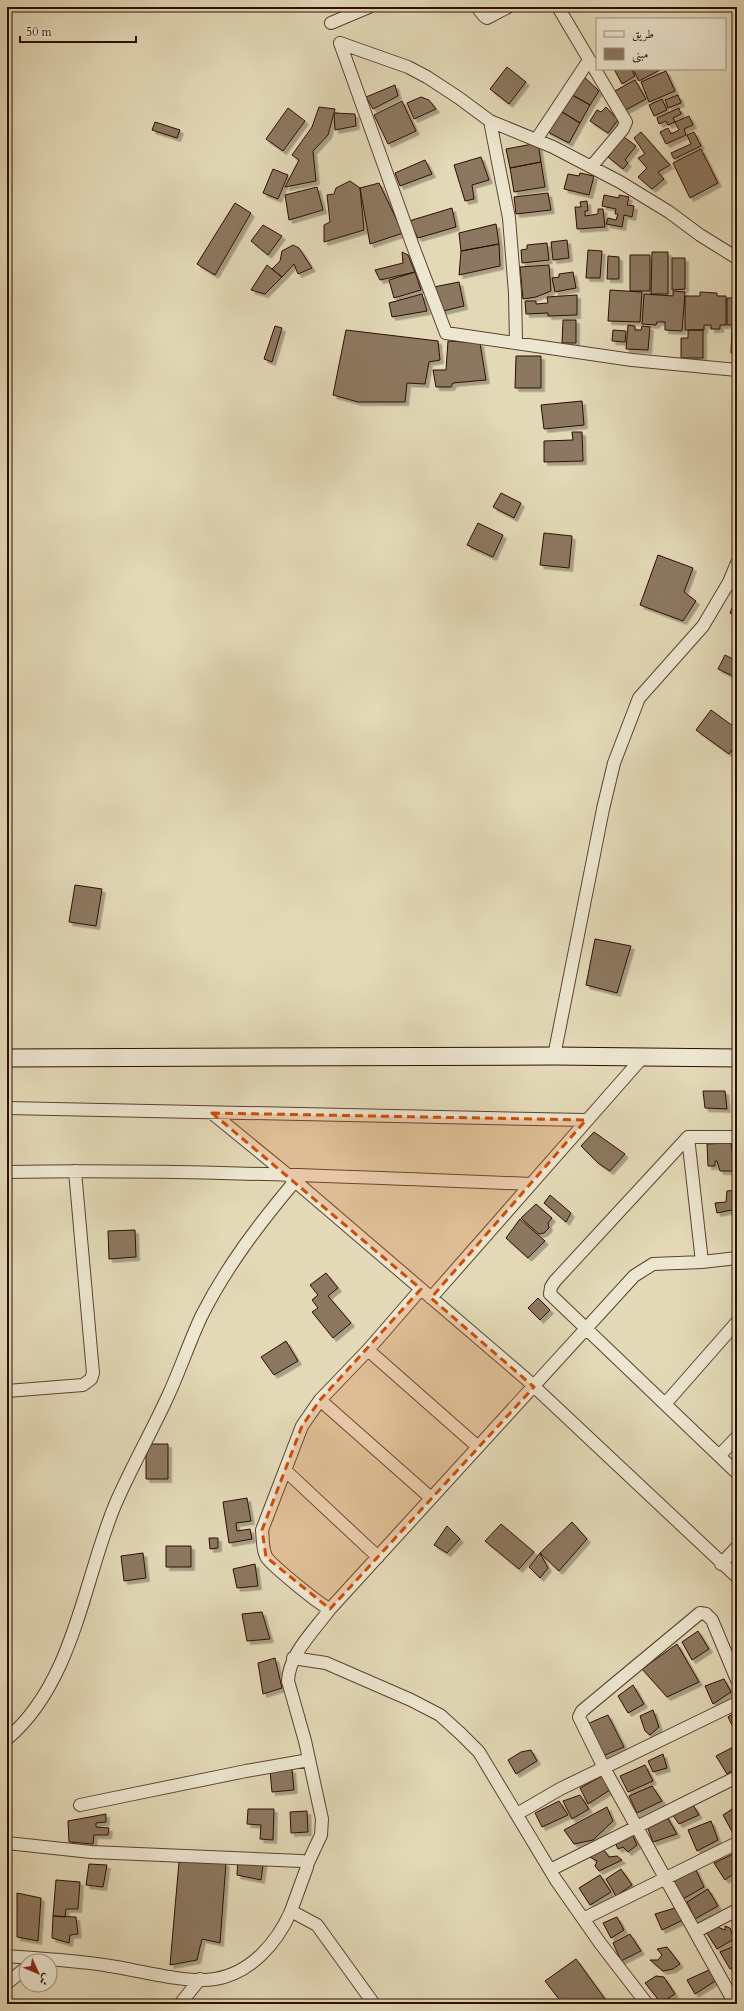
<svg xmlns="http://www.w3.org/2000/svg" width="744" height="2011" font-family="Cardo,Amiri,serif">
  <defs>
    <filter id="shadow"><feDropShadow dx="3.5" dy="3.5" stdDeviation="0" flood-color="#0004"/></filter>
  </defs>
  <rect width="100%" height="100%" fill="#e3d9b7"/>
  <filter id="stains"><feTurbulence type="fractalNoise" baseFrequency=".005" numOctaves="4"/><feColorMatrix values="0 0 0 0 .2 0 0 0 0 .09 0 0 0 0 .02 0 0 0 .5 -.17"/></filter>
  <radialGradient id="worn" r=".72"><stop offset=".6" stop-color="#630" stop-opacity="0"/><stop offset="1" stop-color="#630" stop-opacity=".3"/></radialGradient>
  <path fill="#8c7860" stroke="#2d0e02" filter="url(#shadow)" d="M507 67 526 82 509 104 490 89Z
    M614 69H631L635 76 622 84Z
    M633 69H662L639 81Z
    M666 71 675 91 649 102 641 82Z
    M581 74 599 91 590 105 569 93Z
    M737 77V87L733 79Z
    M635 80 646 99 624 111 613 92Z
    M395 85 398 96 373 109 366 97Z
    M569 93 590 105 580 123 559 110Z
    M678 95 681 103 668 108 665 100Z
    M421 97 429 100 436 109 414 119 407 103Z
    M662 99 667 110 654 116 649 105Z
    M402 101 416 131 388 144 374 115Z
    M319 107 335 109 328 135 313 151 316 181 285 187 299 160 292 155 312 127Z
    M606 107 618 120 608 133 590 121 597 110 601 112Z
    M288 108 305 121 283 151 266 139Z
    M679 108 681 114 673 118 675 122 668 125 666 121 659 124 657 118Z
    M559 110 580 123 569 143 546 131Z
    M334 113 355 114 356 126 335 130Z
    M689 116 693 125 684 129 686 135 666 144 660 132 668 128 671 134 679 130 675 122Z
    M155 122 180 130 177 138 152 130Z
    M641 132 670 165 658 172 664 179 652 189 638 177 647 168 638 158 645 154 634 138Z
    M694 132 701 146 674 159 671 153 691 144 687 135Z
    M624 137 636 146 625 160 628 163 623 169 608 157Z
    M538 143 541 162 510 168 506 149Z
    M701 149 718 183 690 198 673 163Z
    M481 157 489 180 472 185 474 199 465 201 454 165Z
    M425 160 432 174 400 186 395 173Z
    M541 162 545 187 514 192 510 168Z
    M273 169 288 175 278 199 263 193Z
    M580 173 594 176 589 195 564 189 568 174 579 176Z
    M350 181 360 188 364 230 324 242V225L330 222 327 195 334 194 336 188Z
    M379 183 403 233 370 244 360 188Z
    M317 187 323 210 289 220 285 195Z
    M548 193 551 210 516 214 514 197Z
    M604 195 619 198V195L629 197 627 205 634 206 632 217 624 215 622 227 606 224 608 218 616 220 618 214H615L616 209 602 206Z
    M587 201 588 211H585V216L598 214V209H603L605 227 577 229 575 207H581L580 202Z
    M235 203 251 213 215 275 197 264Z
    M452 208 456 227 418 238 409 221Z
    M496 224 499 244 461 251 459 233Z
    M263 225 282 236 268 255 251 241Z
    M567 240 569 258 553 260 551 242Z
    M547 243 549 260 522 263 521 250 527 249V245Z
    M499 244 500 266 459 275 461 251Z
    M293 245 299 248 312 268 298 274 294 264 282 277 272 269 280 261 282 251Z
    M588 250 602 251 600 278H586Z
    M402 252 408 255 415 272 380 280 375 270 403 263Z
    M652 252H668V294H651Z
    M630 255H650V291H630Z
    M608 256 619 257V279H607Z
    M672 258H685V289L672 290Z
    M267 265 282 277 265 294 251 290Z
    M549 265 551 291 536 297 523 299 520 267Z
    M415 272 421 290 394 298 389 280Z
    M573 272 576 288 555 292 552 278 559 277V274Z
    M459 282 464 306 439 312 434 287Z
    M610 290 642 292 640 322 608 321Z
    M673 291 685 292 682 331 665 330V322H657L656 325 642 324 644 294 673 296Z
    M700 292 717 293V296H726V325H720V329H711V325H704V330H685V296H700Z
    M422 294 427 311 392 317 389 303Z
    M577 295V315L548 316V313L526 314 525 301H536V304L548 303 547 297Z
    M727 298H737V325H727Z
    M563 320H576V343H562Z
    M628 325 635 326V330H641L642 326 650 327 648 350 626 349Z
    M275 326 282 328 272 362 264 359Z
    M732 327H737V354L731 353Z
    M346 330 438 341 440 360 429 362 425 384 407 383 405 402H358L333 395Z
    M613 330 626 331 625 342 612 341Z
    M688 330H703V358H681V338H688Z
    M448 341 480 343 486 380 453 383 451 387H436L433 370H446Z
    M516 356H541V388H515Z
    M582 401 584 425 544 429 541 405Z
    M572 432H582L583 461 544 462V441L573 440Z
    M501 493 521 503 514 518 493 507Z
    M478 523 503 535 493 557 467 545Z
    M544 533 572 536 569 568 540 565Z
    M658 555 693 568 684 592 696 601 683 621 640 605Z
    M737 596V616L730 613Z
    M725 655 737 661V678L718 669Z
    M711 710 737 729V743L729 754 696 730Z
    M75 885 102 889 96 926 69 922Z
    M595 939 631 946 617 993 586 985Z
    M703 1091H725L727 1109 705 1108Z
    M594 1132 625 1154 610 1171 598 1163 581 1146Z
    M731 1143 735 1171H720L717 1161H715V1166H708L707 1144Z
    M737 1190V1209L717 1213 715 1203 726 1202 727 1191Z
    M550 1195 571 1213 566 1222 544 1203Z
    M536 1204 552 1218 548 1223 549 1228 544 1233 539 1234 521 1218Z
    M520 1219 545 1241 528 1258 506 1238Z
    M135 1230 136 1257 109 1259 108 1231Z
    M326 1273 338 1288 328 1296 351 1323 333 1338 312 1312 318 1308 312 1300 318 1295 310 1285Z
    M538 1298 550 1310 540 1320 528 1308Z
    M286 1341 298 1361 274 1375 261 1357Z
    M146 1444H168V1479H146Z
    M247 1498 251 1521 236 1523 237 1531 250 1529 252 1539 229 1543 223 1502Z
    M572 1522 587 1539 559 1571 540 1553Z
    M501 1524 534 1552 519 1569 485 1541Z
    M447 1526 460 1539 447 1553 434 1545Z
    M209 1538H218V1548L210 1549Z
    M166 1546H191V1567H166Z
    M143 1553 146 1578 124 1581 121 1556Z
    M540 1553 548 1568 540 1578 529 1567Z
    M255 1564 258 1586 237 1588 233 1569Z
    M262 1612 270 1639 247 1641 242 1614Z
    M698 1631 709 1649 692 1660 682 1642Z
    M677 1644 699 1682 667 1697 642 1669Z
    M275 1658 282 1688 263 1694 258 1663Z
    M724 1679 731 1692 713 1704 705 1686Z
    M633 1685 644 1704 628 1713 618 1696Z
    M653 1710 659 1727 650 1735 645 1731 640 1716Z
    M737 1711V1735L728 1717Z
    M608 1715 624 1747 603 1756 587 1724Z
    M737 1745V1767L727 1774 716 1756Z
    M531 1750 537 1761 516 1774 508 1760 521 1752Z
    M663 1754 667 1768 653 1772 648 1761Z
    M645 1765 653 1781 628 1792 620 1776Z
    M292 1769 294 1790 272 1792 270 1771Z
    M602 1776 610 1790 588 1804 580 1788Z
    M652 1786 662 1801 637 1813 629 1796Z
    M580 1795 589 1809 572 1819 563 1801Z
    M559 1801 568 1815 542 1827 535 1813Z
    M693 1805 699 1815 679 1824 672 1814Z
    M737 1806V1836L735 1837 723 1815Z
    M607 1807 613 1821 593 1840 574 1844 564 1830Z
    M248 1809H274L273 1840 260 1839 261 1825 247 1824Z
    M307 1811 308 1832 291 1833 290 1812Z
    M106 1814V1822L96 1823V1827L109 1828 108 1835H94L93 1844 69 1842 68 1821Z
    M666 1815 677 1834 653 1842 647 1826Z
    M711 1821 718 1840 697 1851 688 1830Z
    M632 1834 637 1845 628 1852 623 1847 618 1849 615 1842Z
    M604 1850 609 1857 617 1856 622 1860 599 1871 595 1866 597 1861 590 1857Z
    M735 1853 737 1858V1871L725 1880 714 1863Z
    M238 1857 264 1858 261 1880 237 1875Z
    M179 1862 226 1863 220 1943 202 1939 197 1960 170 1965Z
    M89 1864 107 1865 103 1887 86 1885Z
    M695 1868 704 1887 683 1899 673 1879Z
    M621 1869 632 1885 616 1896 606 1879Z
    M600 1875 611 1892 590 1905 579 1888Z
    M56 1880 80 1882 78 1909H66L65 1917 53 1916Z
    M708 1889 718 1906 695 1919 687 1902Z
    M17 1893 41 1898 38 1941 17 1937Z
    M675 1908 683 1920 662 1930 655 1914Z
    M53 1916 76 1917 78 1934 70 1935 69 1943 52 1938Z
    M617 1917 624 1930 611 1938 603 1923Z
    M715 1926 725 1930V1926L730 1928 734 1939 717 1949 706 1932Z
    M630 1934 641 1951 621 1961 613 1943Z
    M737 1945V1965L730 1969 720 1952Z
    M667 1947 680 1964 673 1969 663 1971 650 1960H658L662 1955 657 1949Z
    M576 1959 608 2003 607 2004H561L562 2003 545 1981Z
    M711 1969 717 1980 695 1994 687 1980Z
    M656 1976 664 1977 675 1994 661 2003 645 1983Z"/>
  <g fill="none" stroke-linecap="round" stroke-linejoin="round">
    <defs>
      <path id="minor" d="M477 7 484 16 487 18 508 7
        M558 7 626 122 623 129 591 167
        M331 23 369 7
        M340 43 414 249 446 333 632 360 737 370
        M340 43 408 67 427 77 459 98 490 121 553 147 620 182 669 212 700 235 737 258
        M490 121 509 218 515 293 516 342
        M536 140 589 60
        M554 1056 603 809 614 763 639 698 703 626 729 582 737 563
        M7 1108 586 1120
        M212 1113 295 1181 525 1378 737 1577
        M688 1137 702 1262
        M737 1137H688L555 1281 551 1287 550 1294 737 1473
        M7 1172C181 1169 356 1177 530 1184
        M421 1289 368 1350 320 1400 302 1426 262 1530C263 1538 262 1551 267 1558 274 1567 321 1606 330 1609L634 1276 653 1264 702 1262 737 1258
        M431 1298 642 1058
        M368 1350 478 1447
        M7 1391 83 1385 91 1379 93 1373 75 1171
        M320 1400 431 1498
        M665 1404 737 1322
        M719 1456 737 1437
        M286 1471 378 1557
        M721 1564 737 1547
        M293 1658 326 1663 411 1700 440 1715 461 1734 479 1752 556 1880 600 1943 647 2004
        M7 1739C74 1682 83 1582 115 1505 131 1468 151 1433 168 1396 180 1370 189 1343 201 1317 226 1267 259 1224 295 1181
        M80 1805 246 1771 309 1760
        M517 1814 560 1789 737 1703
        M7 1843 91 1852 302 1861 306 1863 307 1867 291 1911
        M307 1865 321 1835 322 1819 305 1741 288 1681C289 1654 314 1631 330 1609
        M550 1870 737 1777
        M583 1919 737 1843
        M695 1932 737 1910
        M7 1956C41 1959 76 1960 110 1966 138 1970 188 1984 215 1979 251 1973 277 1943 291 1911L317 1925 374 2004
        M7 1983 26 1968
        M733 2000 604 1768 579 1717 582 1711 700 1613 706 1614 712 1620 737 1680
        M180 2004 200 1979"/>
      <path id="secondary" d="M7 1058 554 1056 737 1058"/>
    </defs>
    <use href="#minor" stroke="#5a412f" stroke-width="14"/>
    <use href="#secondary" stroke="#2d0e02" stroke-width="19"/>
    <use href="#minor" stroke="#ede6d0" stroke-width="12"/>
    <use href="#secondary" stroke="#ede6d0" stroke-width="17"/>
  </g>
  <path fill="#cc4e0a" fill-opacity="0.2" stroke="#cc4e0a" stroke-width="3" stroke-dasharray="8 5" stroke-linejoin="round" d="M212 1113 586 1120 431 1298 534 1387 330 1609 266 1557 262 1530 302 1426 320 1400 421 1289Z"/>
  <rect width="744" height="2011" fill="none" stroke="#e3d9b7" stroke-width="24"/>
  <rect x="8" y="8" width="728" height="1995" fill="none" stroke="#2d0e02" stroke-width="2"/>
  <rect x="12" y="12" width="720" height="1987" fill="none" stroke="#2d0e02"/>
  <rect x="596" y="18" width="130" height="52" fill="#ede6d0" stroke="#a0907e"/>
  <rect x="604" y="31" width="20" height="6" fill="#ede6d0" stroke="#a0907e"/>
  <text x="632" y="38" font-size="12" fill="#2d0e02">طريق</text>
  <rect x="604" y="48" width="20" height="12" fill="#8c7860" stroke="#a0907e"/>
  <text x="632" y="58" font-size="12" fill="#2d0e02">مبنى</text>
  <g transform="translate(38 1973) rotate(134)"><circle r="19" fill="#ede6d0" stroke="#a0907e"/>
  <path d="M0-3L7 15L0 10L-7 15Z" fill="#8f2418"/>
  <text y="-6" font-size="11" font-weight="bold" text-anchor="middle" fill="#2d0e02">ش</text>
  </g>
  <path d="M20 36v6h116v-6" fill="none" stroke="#2d0e02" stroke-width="2"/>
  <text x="26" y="36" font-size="12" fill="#2d0e02" stroke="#ede6d0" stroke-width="3" paint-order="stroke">50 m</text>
  <rect width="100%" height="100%" filter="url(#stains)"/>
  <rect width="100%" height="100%" fill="url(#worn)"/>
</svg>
